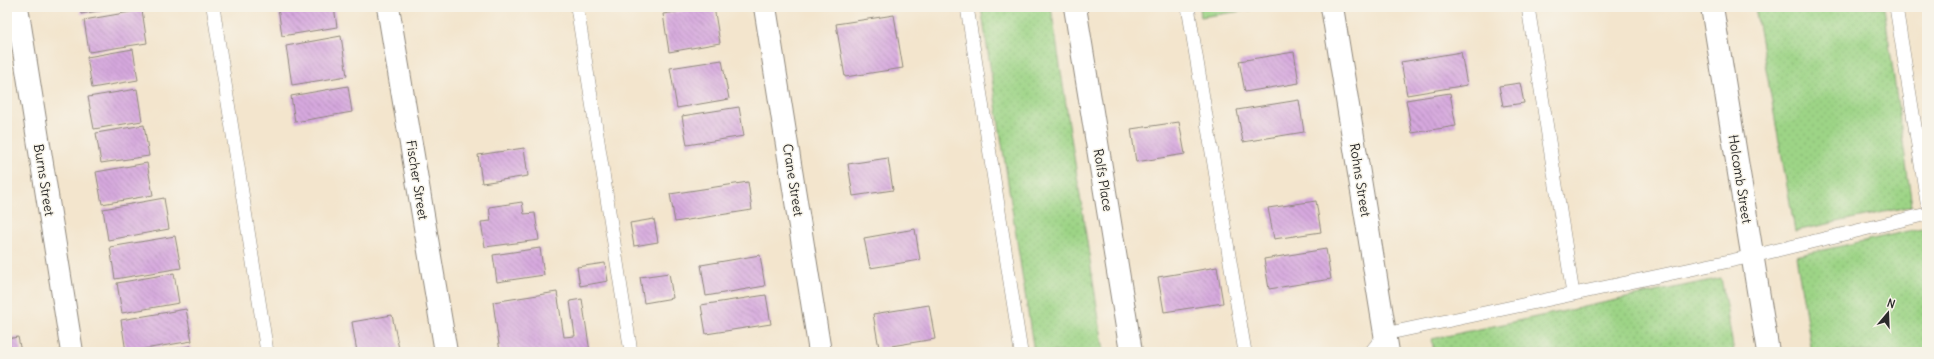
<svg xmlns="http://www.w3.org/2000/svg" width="1934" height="359" font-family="Delius,sans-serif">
  <defs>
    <pattern id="grass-dots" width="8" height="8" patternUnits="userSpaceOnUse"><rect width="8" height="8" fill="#9dd486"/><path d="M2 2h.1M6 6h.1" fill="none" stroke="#87b674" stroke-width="1.8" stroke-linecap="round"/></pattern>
    <pattern id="park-crowns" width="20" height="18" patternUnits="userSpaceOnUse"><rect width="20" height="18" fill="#9dd486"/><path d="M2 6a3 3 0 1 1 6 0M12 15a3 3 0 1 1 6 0" fill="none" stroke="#87b674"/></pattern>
    <pattern id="building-back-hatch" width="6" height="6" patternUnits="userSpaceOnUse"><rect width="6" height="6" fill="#d6a8de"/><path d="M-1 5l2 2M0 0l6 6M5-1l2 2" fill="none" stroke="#ae89b4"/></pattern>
  </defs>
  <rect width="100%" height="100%" fill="#f7f3e8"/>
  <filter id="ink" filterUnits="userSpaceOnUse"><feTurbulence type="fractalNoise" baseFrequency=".025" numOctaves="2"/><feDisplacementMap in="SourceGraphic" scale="8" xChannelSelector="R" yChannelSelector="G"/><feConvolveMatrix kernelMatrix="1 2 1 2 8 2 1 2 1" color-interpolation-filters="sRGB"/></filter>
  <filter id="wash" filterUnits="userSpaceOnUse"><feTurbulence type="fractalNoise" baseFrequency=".012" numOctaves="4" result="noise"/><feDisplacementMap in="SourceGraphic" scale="16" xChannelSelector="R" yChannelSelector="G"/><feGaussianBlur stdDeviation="0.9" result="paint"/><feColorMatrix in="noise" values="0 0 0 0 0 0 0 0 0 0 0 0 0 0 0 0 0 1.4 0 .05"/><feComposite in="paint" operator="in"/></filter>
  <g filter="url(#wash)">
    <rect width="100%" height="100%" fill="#f3e5cd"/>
    <path fill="url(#grass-dots)" stroke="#648058" d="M981 7H1051L1104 352H1034Z
      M1755 7H1884L1912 206 1795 231Z
      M1927 227V352H1812L1796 256Z
      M1721 278 1734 352H1434L1432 339Z"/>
    <path fill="url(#park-crowns)" stroke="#648058" d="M1200 7H1269L1201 17Z"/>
    <g id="blocks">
      <path fill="url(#building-back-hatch)" d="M80 7H116V8L81 14Z
        M278 7H334L337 27 282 36Z
        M707 7H714L720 43 669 52 663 14Z
        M142 10 147 43 89 52 84 20Z
        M894 15 903 68 845 77 836 24Z
        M341 36 347 76 292 85 286 46Z
        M133 49 138 80 92 88 87 57Z
        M1294 52 1299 83 1245 92 1239 61Z
        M1461 52 1467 85 1407 95 1401 62Z
        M722 60 729 99 677 108 670 68Z
        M1520 83 1524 103 1503 106 1499 86Z
        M348 86 352 112 295 122 291 96Z
        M137 89 142 121 94 129 88 97Z
        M1450 93 1456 126 1412 133 1406 100Z
        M1299 100 1304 132 1243 142 1237 110Z
        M739 107 744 136 687 145 682 116Z
        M1179 122 1185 154 1136 162 1131 129Z
        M144 125 149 156 101 163 96 133Z
        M524 148 528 176 482 183 478 155Z
        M888 158 893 190 853 196 848 164Z
        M147 163 153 195 102 204 96 172Z
        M748 182 752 210 675 222 670 194Z
        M164 198 169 229 108 240 103 209Z
        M1316 201 1321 232 1274 239 1268 208Z
        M522 202 524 214 535 213 539 240 485 247 481 222 491 221 489 207Z
        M654 219 658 242 634 246 630 223Z
        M915 229 920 260 870 268 864 238Z
        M175 236 181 268 115 279 110 247Z
        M540 248 544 275 497 282 493 255Z
        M1326 249 1331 279 1269 289 1264 259Z
        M760 255 765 286 706 296 701 265Z
        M605 263 608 281 580 286 577 267Z
        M1217 267 1223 303 1164 312 1158 277Z
        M174 273 179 303 122 313 117 283Z
        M669 273 673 298 644 303 640 277Z
        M557 292 564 337 575 336 570 301 582 299 590 352H500L493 302Z
        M766 295 771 324 706 334 701 305Z
        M929 305 935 339 879 348 873 314Z
        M186 309 192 341 126 352 121 320Z
        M392 315 399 349 383 352H357L352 322Z
        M18 337 21 352H7V339Z
        M191 346 192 352H163V351Z"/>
    </g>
  </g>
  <g filter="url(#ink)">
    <use href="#blocks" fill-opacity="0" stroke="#8f887c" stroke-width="1"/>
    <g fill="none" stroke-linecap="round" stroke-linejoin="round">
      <defs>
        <path id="service" d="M213 7 267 352
          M577 7 631 352
          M967 7 1021 352
          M1188 7 1245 352
          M1528 7 1573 294
          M1896 7 1927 202
          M1371 352 1385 334 1753 256 1927 214"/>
        <path id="minor" d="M17 7 72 352
          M388 7 446 352
          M765 7 820 352
          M1075 7 1131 352
          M1332 7 1388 352
          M1712 7 1768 352"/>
      </defs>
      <use href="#service" stroke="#8f887c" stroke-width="14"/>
      <use href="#minor" stroke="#8f887c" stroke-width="24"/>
      <use href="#service" stroke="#fff" stroke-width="13"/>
      <use href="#minor" stroke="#fff" stroke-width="22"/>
    </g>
  </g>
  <g text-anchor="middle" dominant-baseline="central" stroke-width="3" stroke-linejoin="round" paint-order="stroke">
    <g font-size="13" fill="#2b2b2b" stroke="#f7f3e8">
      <text transform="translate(1740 179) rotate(81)">Holcomb Street</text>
      <text transform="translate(44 180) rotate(81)">Burns Street</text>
      <text transform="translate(417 180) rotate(81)">Fischer Street</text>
      <text transform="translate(793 180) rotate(81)">Crane Street</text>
      <text transform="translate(1103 180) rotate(81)">Rolfs Place</text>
      <text transform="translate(1360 180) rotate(81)">Rohns Street</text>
    </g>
  </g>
  <rect width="1934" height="359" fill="none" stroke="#f7f3e8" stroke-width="24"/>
  <g transform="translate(1888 313) rotate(19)" stroke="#f7f3e8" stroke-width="3" paint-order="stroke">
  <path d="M0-3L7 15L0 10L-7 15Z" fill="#2b2b2b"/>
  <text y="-6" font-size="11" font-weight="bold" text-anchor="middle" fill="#2b2b2b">N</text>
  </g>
</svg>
